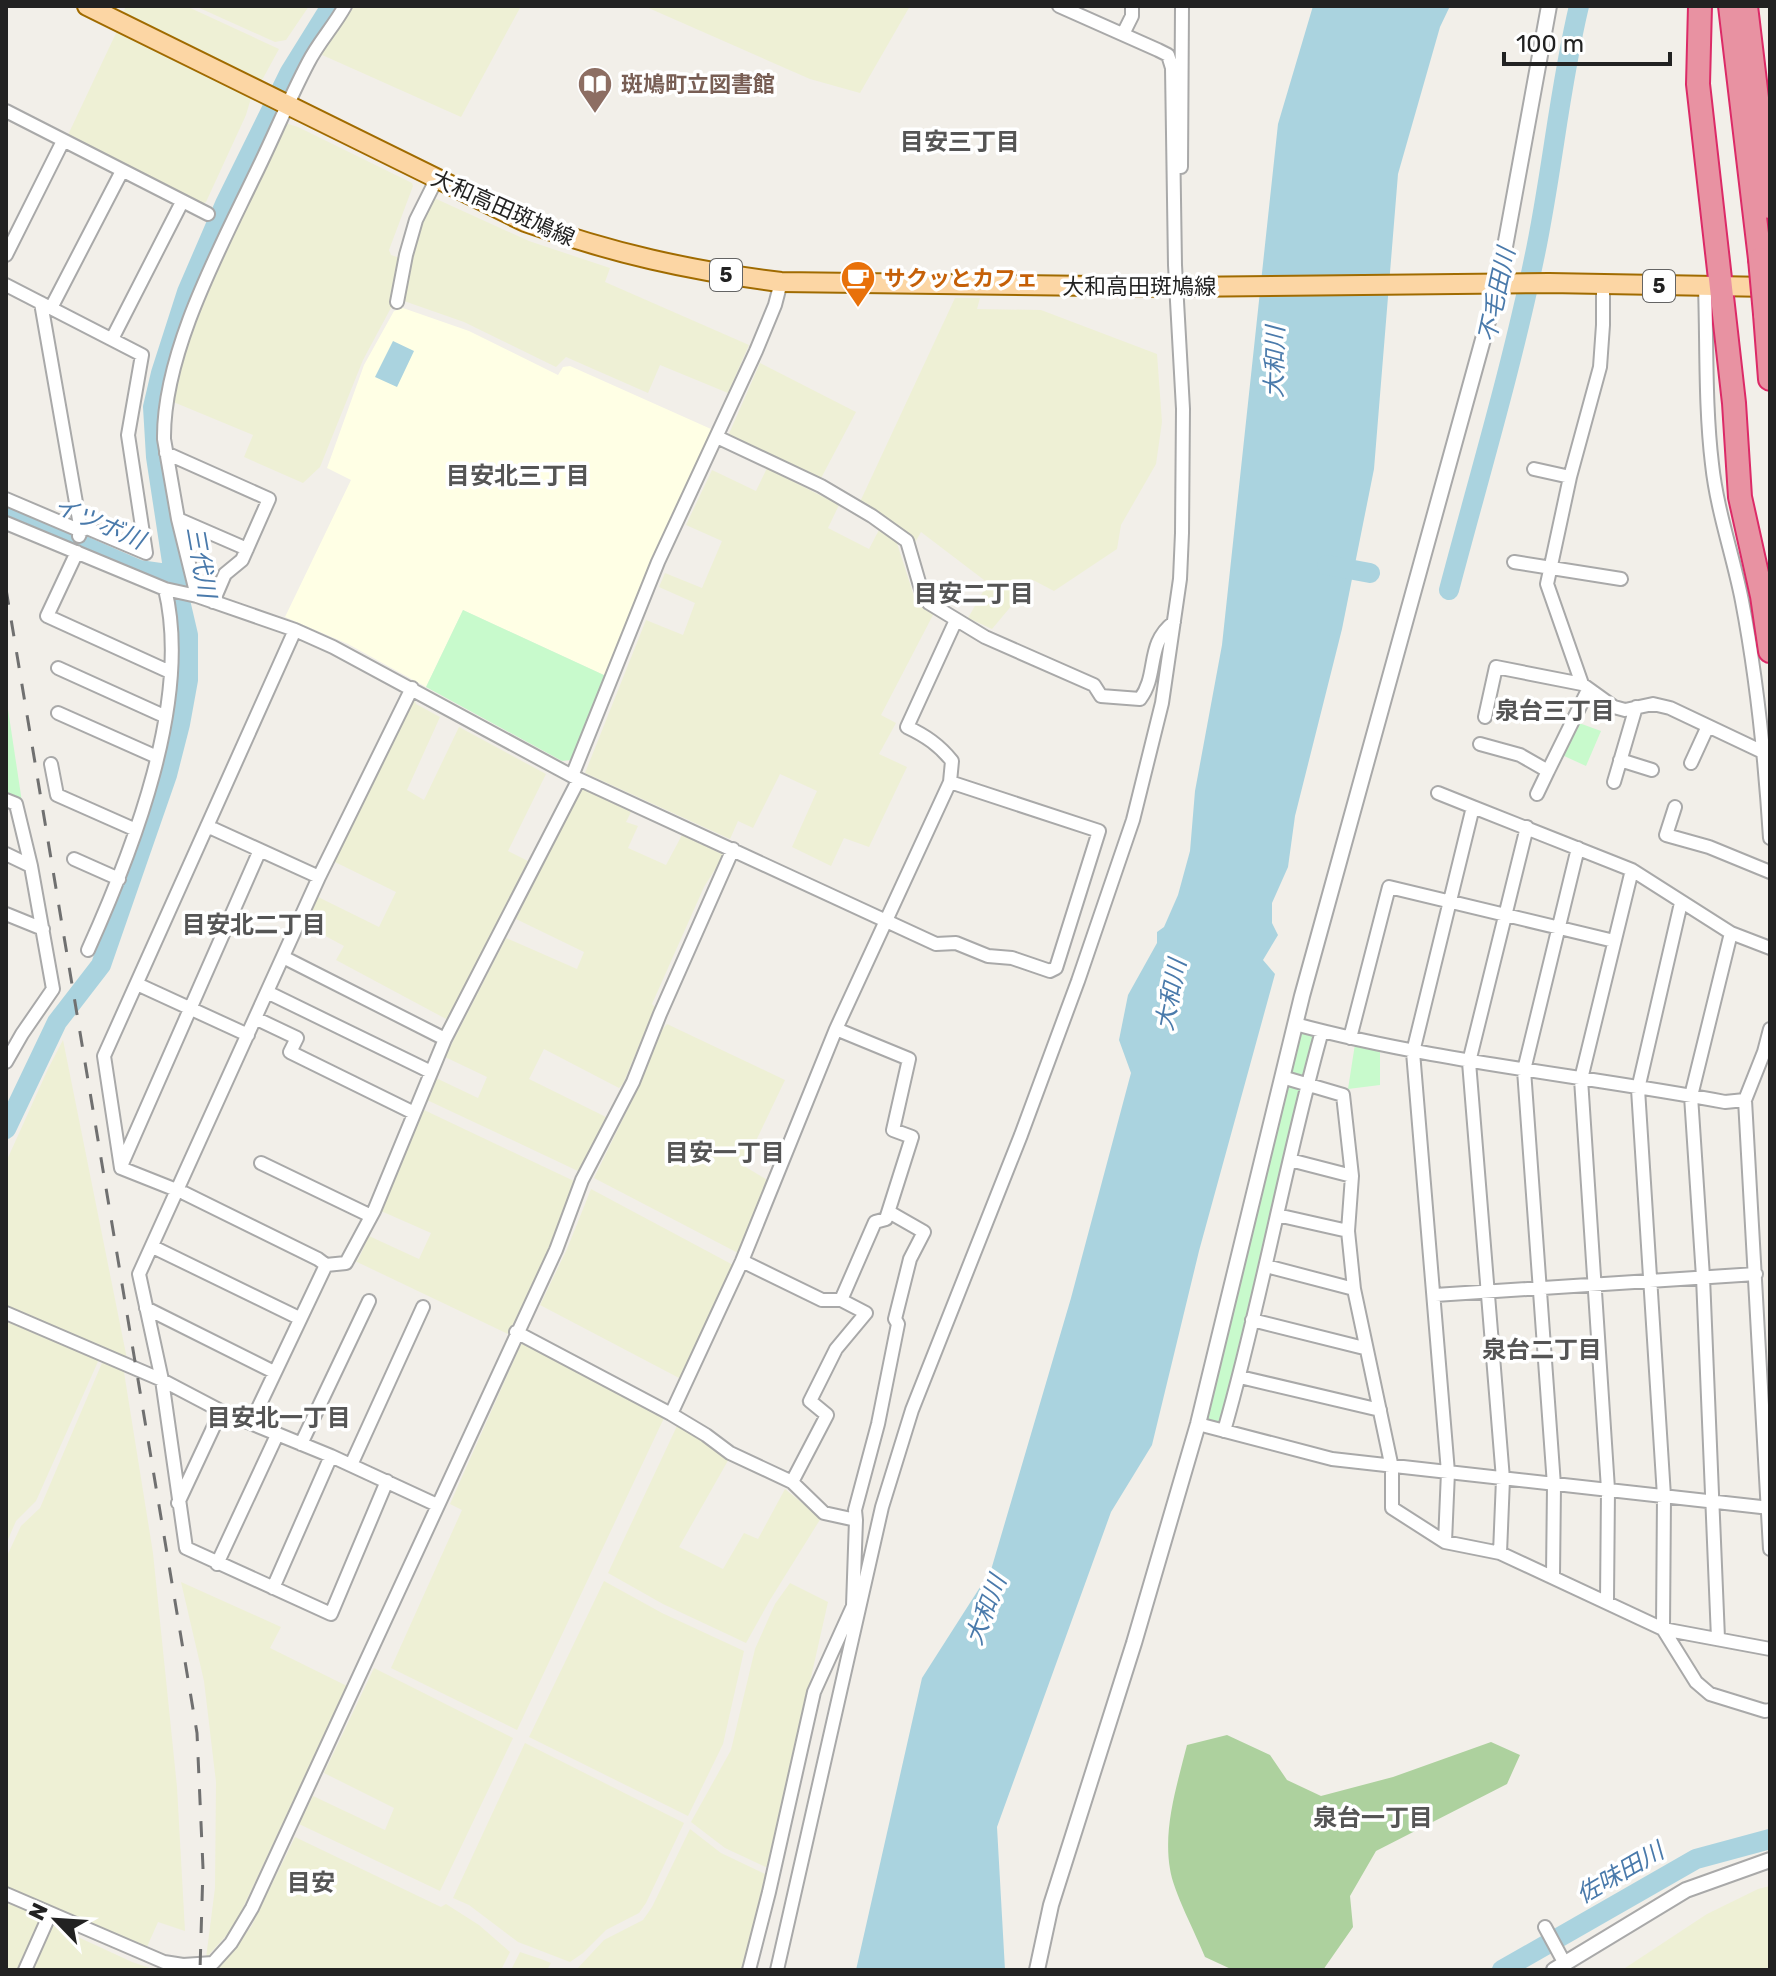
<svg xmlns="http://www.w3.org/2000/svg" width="1776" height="1976" font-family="Rubik,'Noto Sans JP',sans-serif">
  <rect width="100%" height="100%" fill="#f2efe9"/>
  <path fill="#ffffe5" d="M403 308 469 331 558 375 563 367 570 366 711 429 712 435 606 676 463 610 426 687 348 644 285 617 351 480 327 468 364 365 394 311Z"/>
  <path fill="#eef0d5" d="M126 6H186L279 49 261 82 123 13Z
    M195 6H309L286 40 275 42Z
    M351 6H521L461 117 320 54Z
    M644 6H910L860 93 810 79Z
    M117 31 251 98 246 115 206 202 200 205 67 137Z
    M282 122 298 127 412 183 413 186 389 250 391 255 400 258 393 304 363 360 320 467 303 483 244 457 253 435 171 401 207 283Z
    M432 197 529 241 610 268 605 282 749 345 728 393 660 365 648 393 566 357 556 367 464 322 404 301 417 232Z
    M955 298H980L977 309 1041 310 1157 354 1162 422 1156 464 1121 525 1117 549 1054 591 1033 580 992 629 968 618 988 583 921 532 913 546 859 504Z
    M760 363 856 412 819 482 728 436Z
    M767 468 839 505 828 528 869 549 880 528 895 537 914 596 924 607 934 613 881 715 896 723 879 754 907 767 869 847 844 838 831 866 792 847 817 791 780 774 753 828 738 821 730 839 585 773 646 620 683 635 695 603 659 587 665 573 702 588 722 541 686 525 712 470 756 491Z
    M415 701 416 704 440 717 407 790 424 800 459 727 546 774 508 851 528 861 448 1020 336 960 344 946 303 924 316 896 379 927 396 892 333 861 409 703Z
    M581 788 631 812 626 822 638 826 628 848 666 865 682 835 724 855 704 887 652 1004 655 1007 623 1084 619 1088 544 1049 529 1079 606 1117 580 1172 427 1100 436 1078 478 1098 487 1077 445 1057 506 938 577 969 584 952 516 919Z
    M667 1024 785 1080 744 1166 769 1181 742 1252 738 1253 594 1178 641 1082 661 1031Z
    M63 1040 127 1359 6 1307V1162L48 1069Z
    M422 1109 576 1182 554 1241 508 1334 355 1261 358 1260 369 1236 419 1259 431 1233 381 1211Z
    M591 1189 735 1266 681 1379 540 1305 567 1249Z
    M6 1315 100 1357 36 1501 16 1521 6 1544Z
    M522 1342 664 1418 517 1730 391 1668 462 1510 450 1504Z
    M107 1359 123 1366 153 1553 177 1787 185 1931 158 1922 146 1949 6 1887V1558L21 1526 40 1508 102 1363Z
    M677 1426 730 1457 679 1547 723 1569 744 1533 758 1539 785 1489 821 1518 770 1600 746 1643 663 1604 608 1573Z
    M604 1581 662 1613 744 1651 723 1744 688 1816 529 1737Z
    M181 1582 281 1627 270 1648 347 1686 234 1927 206 1958 215 1888 216 1782 204 1681Z
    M790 1583 828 1602 768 1868 725 1848 691 1822 731 1750 755 1649 775 1604Z
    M374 1668 513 1738 440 1891 299 1824 313 1796 385 1830 394 1808 324 1773Z
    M525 1743 684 1823 646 1903 639 1913 606 1930 583 1953 570 1962 518 1942 469 1905 453 1898Z
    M690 1829 721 1853 767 1875 743 1970H576L604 1940 643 1920 652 1907Z
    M295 1837 441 1907 446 1904 479 1925 510 1952 501 1970H215L251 1927Z
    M1770 1886V1970H1622L1707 1914 1758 1889Z
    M6 1898 42 1914V1921L19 1970H6Z
    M52 1925 132 1962 156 1970H31Z
    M520 1952 541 1959 551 1963 547 1970H511Z"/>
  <path fill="#add19e" d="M1227 1735 1270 1755 1287 1780 1321 1796 1393 1777 1491 1742 1520 1755 1507 1784 1376 1851 1350 1896 1353 1927 1323 1970H1233L1205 1957C1196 1934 1173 1891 1170 1869 1163 1828 1177 1785 1187 1745Z"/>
  <path fill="#c8facc" d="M463 610 606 676 571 760 562 761 426 687Z
    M6 696 22 802 6 794Z
    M1579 723 1601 731 1586 766 1562 755Z
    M1302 1031 1314 1034 1303 1078 1288 1071 1298 1034Z
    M1355 1044 1380 1050V1085L1348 1089Z
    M1289 1084 1301 1088 1223 1424 1208 1419 1206 1415 1285 1087Z"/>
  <path fill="#aad3df" d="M1313 6H1450L1440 27 1398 174 1374 469 1342 629 1295 816 1288 867 1272 903V923L1278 935 1263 960 1275 974 1199 1251 1152 1445 1111 1512 997 1827 1005 1970H856L922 1678 991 1570 1071 1298 1131 1073 1119 1040 1128 995 1157 943V932L1164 927 1178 895 1190 851 1195 791 1222 645 1278 124Z
    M393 341 414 351 397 387 375 377Z"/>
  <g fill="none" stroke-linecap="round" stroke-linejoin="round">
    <path stroke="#aad3df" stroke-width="20" d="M6 512 139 570 174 575
      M1327 565 1370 573
      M1449 590C1478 480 1511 370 1534 259 1552 175 1559 89 1579 6
      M6 1129 57 1022 101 965 167 775 180 724 188 680V635L174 575 156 457 153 407 161 373 187 292 225 204 290 72 331 6
      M1502 1970 1696 1859 1770 1839"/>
    <defs>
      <path id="minor" d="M1123 34 1132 16V6
        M6 111 208 214
        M1181 167 1182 6
        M6 255 63 141
        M6 285 142 355 128 435 146 553 87 528 81 531 6 499
        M1705 287C1707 346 1705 406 1712 464 1717 511 1733 555 1742 601 1757 679 1765 758 1770 838
        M397 302 406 255 416 220 436 180
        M41 303 81 531 79 536
        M51 308 122 171
        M112 339 182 202
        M717 437 821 486 872 516 907 541 923 596 929 603 985 637 1094 685 1101 696 1140 699C1159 674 1145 644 1174 622
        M166 453 269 499 242 560 225 574 213 602
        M1534 469 1570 477
        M178 519 247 549
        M6 523 165 589 197 596 295 630 333 647 572 776 936 944 956 943 988 956 1012 958 1050 971 1056 968 1099 831 950 782
        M77 552 47 616 170 672
        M1514 562 1621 579
        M197 596 178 519 164 439C163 355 217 254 253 179 272 141 288 101 308 63 318 43 334 26 345 6
        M295 630 104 1056 121 1168 184 1193 318 1259 326 1265 346 1263 374 1211 445 1039 579 779
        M58 668 164 716
        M1582 684 1547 584 1570 477 1600 367 1603 325V284
        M58 713 157 757
        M1485 717 1496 667 1582 684 1614 707 1625 710 1653 704 1670 708 1765 753
        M1480 744 1520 755 1548 771 1588 690
        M1620 760 1652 770
        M1691 763 1708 726
        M51 764 57 795 136 830
        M572 776 658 562 756 351 775 305 781 282
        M1614 782 1636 707
        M1438 793 1473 807
        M1537 794 1548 771
        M6 800 16 804 31 866 53 989 22 1034 6 1062
        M1675 807 1666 835 1709 847 1770 872
        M207 826 319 877
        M6 854 31 866
        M74 859 119 879
        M1681 903 1638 1089 1664 1496 1663 1629 1770 1649
        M6 914 43 929
        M88 950C133 850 192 699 165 589
        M283 957 445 1039
        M137 984 248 1035
        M267 992 431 1072
        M255 1018 297 1038 290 1052 414 1113
        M1295 1024C1436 1062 1582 1075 1725 1102L1745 1100
        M836 1029 909 1059 893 1130 912 1137 886 1219 875 1222 841 1300
        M1770 1029 1764 1052 1745 1100 1770 1549
        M1350 1038 1389 887 1614 941
        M1282 1077 1343 1095 1352 1176 1348 1231 1354 1289 1392 1468V1508L1445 1542 1500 1553 1663 1629 1696 1682 1710 1694 1765 1711 1770 1710
        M1290 1160 1352 1176
        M261 1163 371 1216
        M121 1166 260 850
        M1277 1215 1348 1231
        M153 1247 299 1318
        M742 1261 822 1300H841L866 1313 836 1349 810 1401 827 1415 792 1482
        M1266 1266 1354 1289
        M1435 1295 1756 1274
        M146 1308 274 1372
        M6 1313 162 1380 221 1411 331 1456 437 1505
        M1252 1320 1364 1348
        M516 1332 671 1414 706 1435 730 1453 792 1482 824 1513 856 1520 853 1606 814 1692 769 1892 749 1970
        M1240 1377 1380 1410
        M671 1414 742 1261 836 1029 950 782 952 761C939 745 926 736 907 727L956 620
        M251 1423 326 1265
        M1198 1424 1332 1459 1770 1508
        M1224 1431C1262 1299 1285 1163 1322 1031
        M301 1444 369 1301
        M351 1465 423 1307
        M387 1481 331 1614 186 1548 162 1380 139 1274 319 877 412 688
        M178 1503 221 1411
        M856 1520 855 1510 878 1424 898 1324 895 1319 910 1259 924 1232 889 1212
        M1445 1542 1448 1472 1413 1052 1473 807 1632 870 1731 933 1770 948
        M1500 1553 1503 1479 1469 1062 1527 827
        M217 1564 277 1435
        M1553 1576 1554 1485 1524 1070 1578 848
        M273 1588 331 1456
        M1607 1601 1608 1489 1581 1079 1632 870
        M1718 1638 1703 1277 1691 1096 1731 933
        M6 1894 164 1962 183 1965 213 1963 231 1943 252 1908 556 1250 582 1180 633 1082 660 1014 733 849
        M1545 1927 1565 1964
        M25 1970 50 1914
        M777 1970 882 1507 912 1410 1021 1135 1078 981 1133 820 1162 703 1180 579 1182 533 1183 409 1175 265 1172 68 1168 55 1158 50 1059 6"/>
      <path id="tertiary" d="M1037 1970 1051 1905 1134 1643 1198 1424 1302 996 1498 285 1549 6
        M1554 1970 1686 1890 1770 1860"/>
      <path id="primary" d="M87 6 525 222C611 253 691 271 781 282L1176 287 1549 283 1770 287"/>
      <path id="motorway" d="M1700 6 1698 84 1734 403 1740 497 1762 596 1770 651
        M1730 6 1760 259
        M1746 6 1770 207
        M1765 314 1770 379"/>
    </defs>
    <use href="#minor" stroke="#a9a9a9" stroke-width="16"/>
    <use href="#tertiary" stroke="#a9a9a9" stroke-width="18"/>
    <use href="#primary" stroke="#a06b00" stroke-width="22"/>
    <use href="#motorway" stroke="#dc2a67" stroke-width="26"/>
    <use href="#minor" stroke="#fff" stroke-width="12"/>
    <use href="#tertiary" stroke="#fff" stroke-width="14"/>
    <use href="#primary" stroke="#fcd6a4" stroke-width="18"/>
    <use href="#motorway" stroke="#e892a2" stroke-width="22"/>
    <path stroke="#707070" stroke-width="3" stroke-dasharray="16 16" stroke-linecap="butt" d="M6 589 197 1733 203 1868 200 1970"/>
    <defs>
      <path id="motorway-bridge" d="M1760 259 1765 314"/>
    </defs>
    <use href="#motorway-bridge" stroke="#dc2a67" stroke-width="26" stroke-linecap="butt"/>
    <use href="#motorway-bridge" stroke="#e892a2" stroke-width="22"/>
  </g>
  <defs>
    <symbol id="library-pin" viewBox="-11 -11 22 30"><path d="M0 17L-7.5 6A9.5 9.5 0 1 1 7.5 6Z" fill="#8d6e63" stroke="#fff"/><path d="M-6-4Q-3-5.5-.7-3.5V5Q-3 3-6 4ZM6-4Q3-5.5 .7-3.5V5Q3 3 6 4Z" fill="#fff"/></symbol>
    <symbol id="cafe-pin" viewBox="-11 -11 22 30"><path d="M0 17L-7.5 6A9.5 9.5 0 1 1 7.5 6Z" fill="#e8710a" stroke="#fff"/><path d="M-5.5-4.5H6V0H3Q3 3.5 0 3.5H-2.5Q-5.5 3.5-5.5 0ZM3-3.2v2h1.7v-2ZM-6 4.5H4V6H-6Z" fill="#fff"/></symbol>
  </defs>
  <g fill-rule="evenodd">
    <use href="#library-pin" x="575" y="64" width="40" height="54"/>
    <use href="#cafe-pin" x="838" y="258" width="40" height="54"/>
  </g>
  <g text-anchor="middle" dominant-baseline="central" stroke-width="7" stroke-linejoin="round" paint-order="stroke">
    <g fill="#fff" stroke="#646464" stroke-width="2">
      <rect x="710" y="259" width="32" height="32" rx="6"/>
      <rect x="1643" y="270" width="32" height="32" rx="6"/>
    </g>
    <g font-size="20" font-weight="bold" fill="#222">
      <text x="726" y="275">5</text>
      <text x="1659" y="286">5</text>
    </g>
    <g font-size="22" font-weight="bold" fill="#785e54" stroke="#fff" text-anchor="start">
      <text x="621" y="84">斑鳩町立図書館</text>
    </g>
    <g font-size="22" fill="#222" stroke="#fff">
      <text transform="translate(503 208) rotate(24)">大和高田斑鳩線</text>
      <text x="1139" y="286">大和高田斑鳩線</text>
    </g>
    <g font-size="22" font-weight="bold" fill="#c56008" stroke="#fff" text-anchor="start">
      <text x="884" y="278">サクッとカフェ</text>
    </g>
    <g font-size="24" font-weight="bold" fill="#555" stroke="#fff">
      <text x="960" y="142">目安三丁目</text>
      <text x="518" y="476">目安北三丁目</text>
      <text x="974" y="594">目安二丁目</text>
      <text x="1555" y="711">泉台三丁目</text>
      <text x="254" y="925">目安北二丁目</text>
      <text x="725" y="1153">目安一丁目</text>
      <text x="1542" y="1350">泉台二丁目</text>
      <text x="279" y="1418">目安北一丁目</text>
      <text x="1373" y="1818">泉台一丁目</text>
      <text x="311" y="1883">目安</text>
    </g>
    <g font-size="24" font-style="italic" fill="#4a7aab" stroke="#fff">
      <text transform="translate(1497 295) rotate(-78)">不毛田川</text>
      <text transform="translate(1275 362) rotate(-89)">大和川</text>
      <text transform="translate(99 523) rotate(23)">イツボ川</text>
      <text transform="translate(201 562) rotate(80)">三代川</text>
      <text transform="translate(1171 995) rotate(-79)">大和川</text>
      <text transform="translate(986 1610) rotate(-69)">大和川</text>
      <text transform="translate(1620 1873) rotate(-30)">佐味田川</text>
    </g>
  </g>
  <rect width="1776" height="1976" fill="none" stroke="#222222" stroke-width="16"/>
  <g transform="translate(56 1920) rotate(295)" stroke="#ffffff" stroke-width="6" paint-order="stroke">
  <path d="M0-6L14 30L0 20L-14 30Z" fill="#222222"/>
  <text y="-12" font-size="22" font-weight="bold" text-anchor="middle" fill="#222222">N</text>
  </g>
  <path d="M1504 52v12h166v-12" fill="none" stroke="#222222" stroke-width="4"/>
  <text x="1516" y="52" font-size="24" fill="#222222" stroke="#ffffff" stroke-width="6" paint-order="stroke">100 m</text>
</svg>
